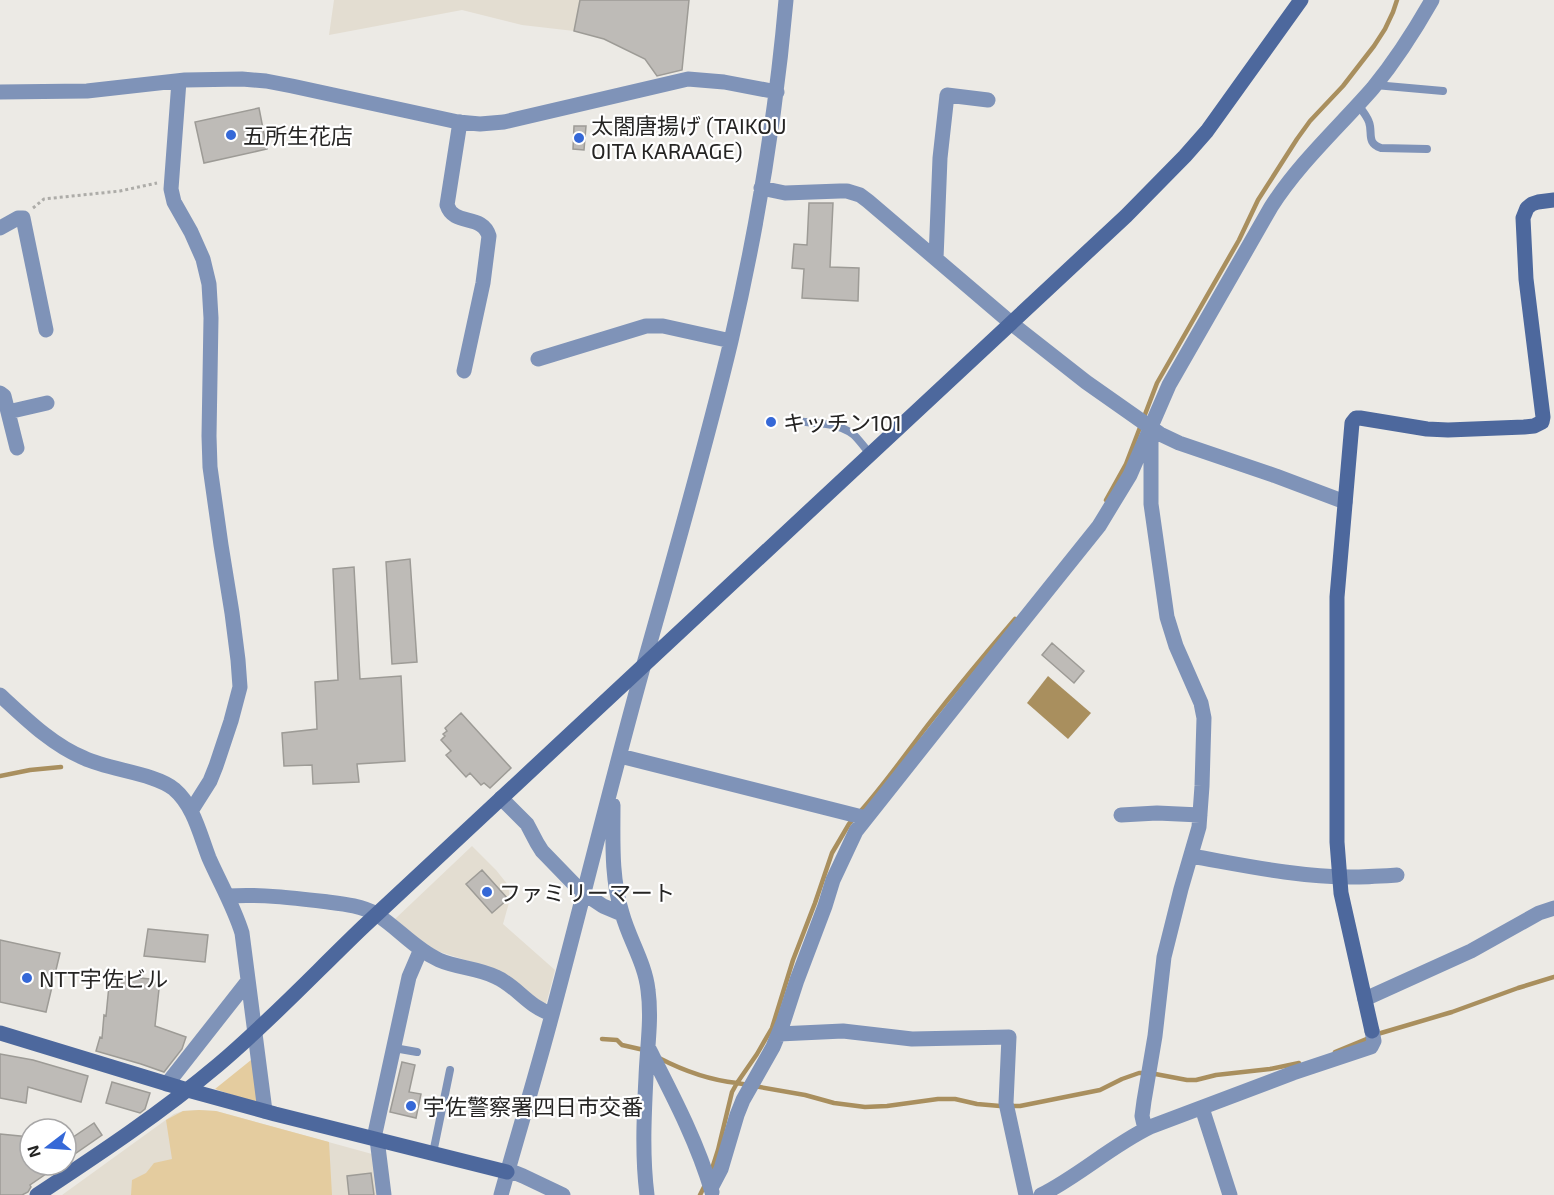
<svg xmlns="http://www.w3.org/2000/svg" width="1554" height="1195" font-family="'Exo 2','Noto Sans JP',sans-serif">
  <rect width="100%" height="100%" fill="#eceae5"/>
  <path fill="#e3ddd1" d="M334 0H580L574 31 522 25 462 10 329 35Z
    M472 846 496 870 508 885 510 899 503 924 555 970 545 1008 497 970 437 951 411 933 395 919Z
    M199 1110 216 1111 372 1154 381 1195H62L174 1114 183 1111Z"/>
  <path fill="#e4cc9f" d="M256 1056 261 1105 215 1089Z
    M199 1110 216 1111 329 1142 332 1195H131L132 1180 146 1173 154 1163 172 1159 166 1120 183 1111Z"/>
  <path fill="#a98f5e" d="M1048 676 1091 713 1068 739 1027 703Z"/>
  <g fill="none" stroke-linecap="round" stroke-linejoin="round">
    <path stroke="#a98f5e" stroke-width="4.5" d="M1106 500 1126 464 1157 383 1239 240 1258 200 1297 139 1310 121 1343 86 1374 46 1385 29 1393 12 1397 0
      M0 776 30 770 61 767
      M859 813C884 785 905 755 927 726 956 689 985 654 1015 619
      M602 1039 617 1040 622 1045 644 1050
      M1335 1052 1381 1033 1452 1012 1518 988 1554 977
      M659 1058C684 1071 709 1080 737 1083L757 1054 772 1028 793 960 815 903 832 853 849 824 853 819
      M711 1172 718 1150 732 1092 737 1083 805 1095 834 1103 865 1107 887 1106 938 1099H955L977 1104 1000 1106H1020L1100 1090 1122 1079 1139 1073H1150L1187 1080H1196L1216 1075 1270 1069 1299 1063
      M700 1195 705 1185"/>
  </g>
  <path fill="#bebbb7" stroke="#9d9b96" stroke-width="1.5" d="M580 0H689L682 70 657 76 645 59 604 39 574 31Z
    M259 108 267 149 204 163 195 122Z
    M574 126H586L584 150 573 149Z
    M809 203H833L830 267 859 268 858 301 802 298 804 269 792 268 794 244 807 245Z
    M410 559 417 662 392 664 386 562Z
    M354 567 360 679 401 676 405 761 357 764 359 782 313 784 312 765 284 766 282 733 317 729 315 682 338 680 333 569Z
    M1052 643 1084 671 1074 683 1042 655Z
    M461 713 511 768 490 788 484 783 481 785 470 773 466 777 446 755 451 751 441 740 445 736 443 734 447 731 445 728Z
    M482 870 508 899 492 913 466 884Z
    M148 929 208 935 205 962 144 956Z
    M0 940 60 953 46 1012 0 1002Z
    M110 975 160 980 155 1026 186 1037 182 1049 164 1072 141 1064 96 1051 100 1037 102 1038 104 1015 106 1016Z
    M0 1054 33 1060 88 1076 81 1102 28 1087 26 1103 0 1098Z
    M402 1062 415 1065 409 1092 421 1094 416 1118 390 1112Z
    M112 1082 150 1093 145 1109 140 1113 106 1103Z
    M94 1123 102 1135 66 1160V1142Z
    M0 1134 30 1137 28 1165H59L30 1185 31 1187 28 1192 22 1195H0Z
    M371 1173 374 1195H349L347 1176Z"/>
  <g fill="none" stroke-linecap="round" stroke-linejoin="round">
    <path stroke="#adaca8" stroke-width="3" stroke-dasharray="3 3" stroke-linecap="butt" d="M33 208 44 199 120 191 157 183"/>
    <path stroke="#7f93b8" stroke-width="8" d="M1375 85 1443 91
      M1358 105C1362 110 1367 116 1369 122 1373 133 1366 143 1381 148L1427 149
      M794 421C814 423 838 422 854 435 860 441 865 448 870 454
      M394 1048 417 1052
      M433 1153 450 1070"/>
    <path stroke="#7f93b8" stroke-width="15" d="M179 81 171 189 174 202 191 232 203 259 209 284 211 318 209 436 210 467 221 545 232 613 238 660 240 687 231 721 216 766 210 781 191 811
      M0 92 87 91 185 80 242 79 266 81 292 86 458 122 480 124 504 122 688 79 724 82 777 92
      M460 122 447 205C454 227 482 213 489 236L483 283 464 371
      M761 188 785 193 840 191H847L860 195 868 201 1011 323 1086 382 1160 434 1179 443 1276 476 1345 502
      M0 228 18 218H23L46 330
      M936 259 940 158 947 95 988 100
      M538 359 646 326H663L731 341
      M0 393 4 396 17 448
      M8 412 47 403
      M0 695C25 718 52 745 84 758 109 770 154 773 174 789 194 806 200 835 209 858 220 883 234 907 242 933L265 1111
      M620 756 866 818
      M501 798 527 824 537 843 542 851 574 884 591 898 603 906 622 914
      M613 805C613 841 611 878 622 913 629 939 645 963 648 990 652 1019 647 1048 646 1077 644 1116 642 1156 647 1195
      M1121 815 1157 813 1200 815
      M1191 856C1243 865 1297 877 1351 877 1366 877 1381 876 1397 875
      M228 896C262 894 294 898 328 902 344 904 362 906 376 914 398 928 415 949 439 960 457 968 478 968 496 977 517 986 528 1007 552 1014
      M1365 999 1471 951 1539 913 1554 908
      M779 1034 843 1031 912 1039 1009 1037 1006 1103 1026 1195
      M648 1047C672 1094 697 1141 712 1192
      M167 1084 248 981
      M1202 1108 1230 1195
      M1145 1129 1142 1116 1144 1101 1155 1036 1164 957 1181 889 1199 827 1202 786 1204 718 1201 703 1176 646 1167 617 1151 504V436
      M374 1138 409 977 421 949
      M377 1139 384 1195
      M508 1170 523 1176 563 1195
      M711 1188 721 1169 737 1115 743 1100 773 1047 783 1023 797 980 825 906 833 880 856 831 998 652 1099 526 1130 475 1169 385 1271 207C1299 163 1339 127 1373 88 1395 61 1415 30 1432 0
      M501 1195C518 1134 537 1072 553 1011 584 895 612 779 644 664 674 557 705 450 731 341 757 229 776 115 786 0
      M1041 1195C1079 1176 1111 1146 1150 1127L1293 1073 1371 1047 1374 1041 1372 1031"/>
    <path stroke="#4d689d" stroke-width="15" d="M1372 1031 1341 893 1337 842V597L1352 423 1356 418H1360L1427 429 1448 430 1524 427 1534 426 1542 422 1543 417 1526 279 1523 218 1527 208 1532 204 1538 202 1554 200
      M0 1033 184 1089 275 1114 507 1172
      M37 1195C99 1154 161 1113 218 1065 269 1022 315 973 363 927L1126 216 1185 156 1207 131 1301 0"/>
  </g>
  <g fill="#3568d7" stroke="#fff" stroke-width="2">
    <circle cx="231" cy="135" r="6"/>
    <circle cx="579" cy="138" r="6"/>
    <circle cx="771" cy="422" r="6"/>
    <circle cx="487" cy="892" r="6"/>
    <circle cx="27" cy="978" r="6"/>
    <circle cx="411" cy="1106" r="6"/>
  </g>
  <g text-anchor="middle" dominant-baseline="central" stroke-width="4.5" stroke-linejoin="round" paint-order="stroke">
    <g font-size="22" fill="#252423" stroke="#fff" text-anchor="start">
      <text x="591" y="125">太閤唐揚げ (TAIKOU<tspan x="591" dy="25">OITA KARAAGE)</tspan></text>
      <text x="243" y="135">五所生花店</text>
      <text x="783" y="422">キッチン101</text>
      <text x="499" y="892">ファミリーマート</text>
      <text x="39" y="978">NTT宇佐ビル</text>
      <text x="423" y="1106">宇佐警察署四日市交番</text>
    </g>
  </g>
  <g transform="translate(48 1147) rotate(253)"><circle r="28" fill="#ffffff" stroke="#a8a7a7" stroke-width="1.5"/>
  <path d="M0-4.5L10 22L0 15L-10 22Z" fill="#3568d7"/>
  <text y="-9" font-size="16" font-weight="bold" text-anchor="middle" fill="#252423">N</text>
  </g>
</svg>
